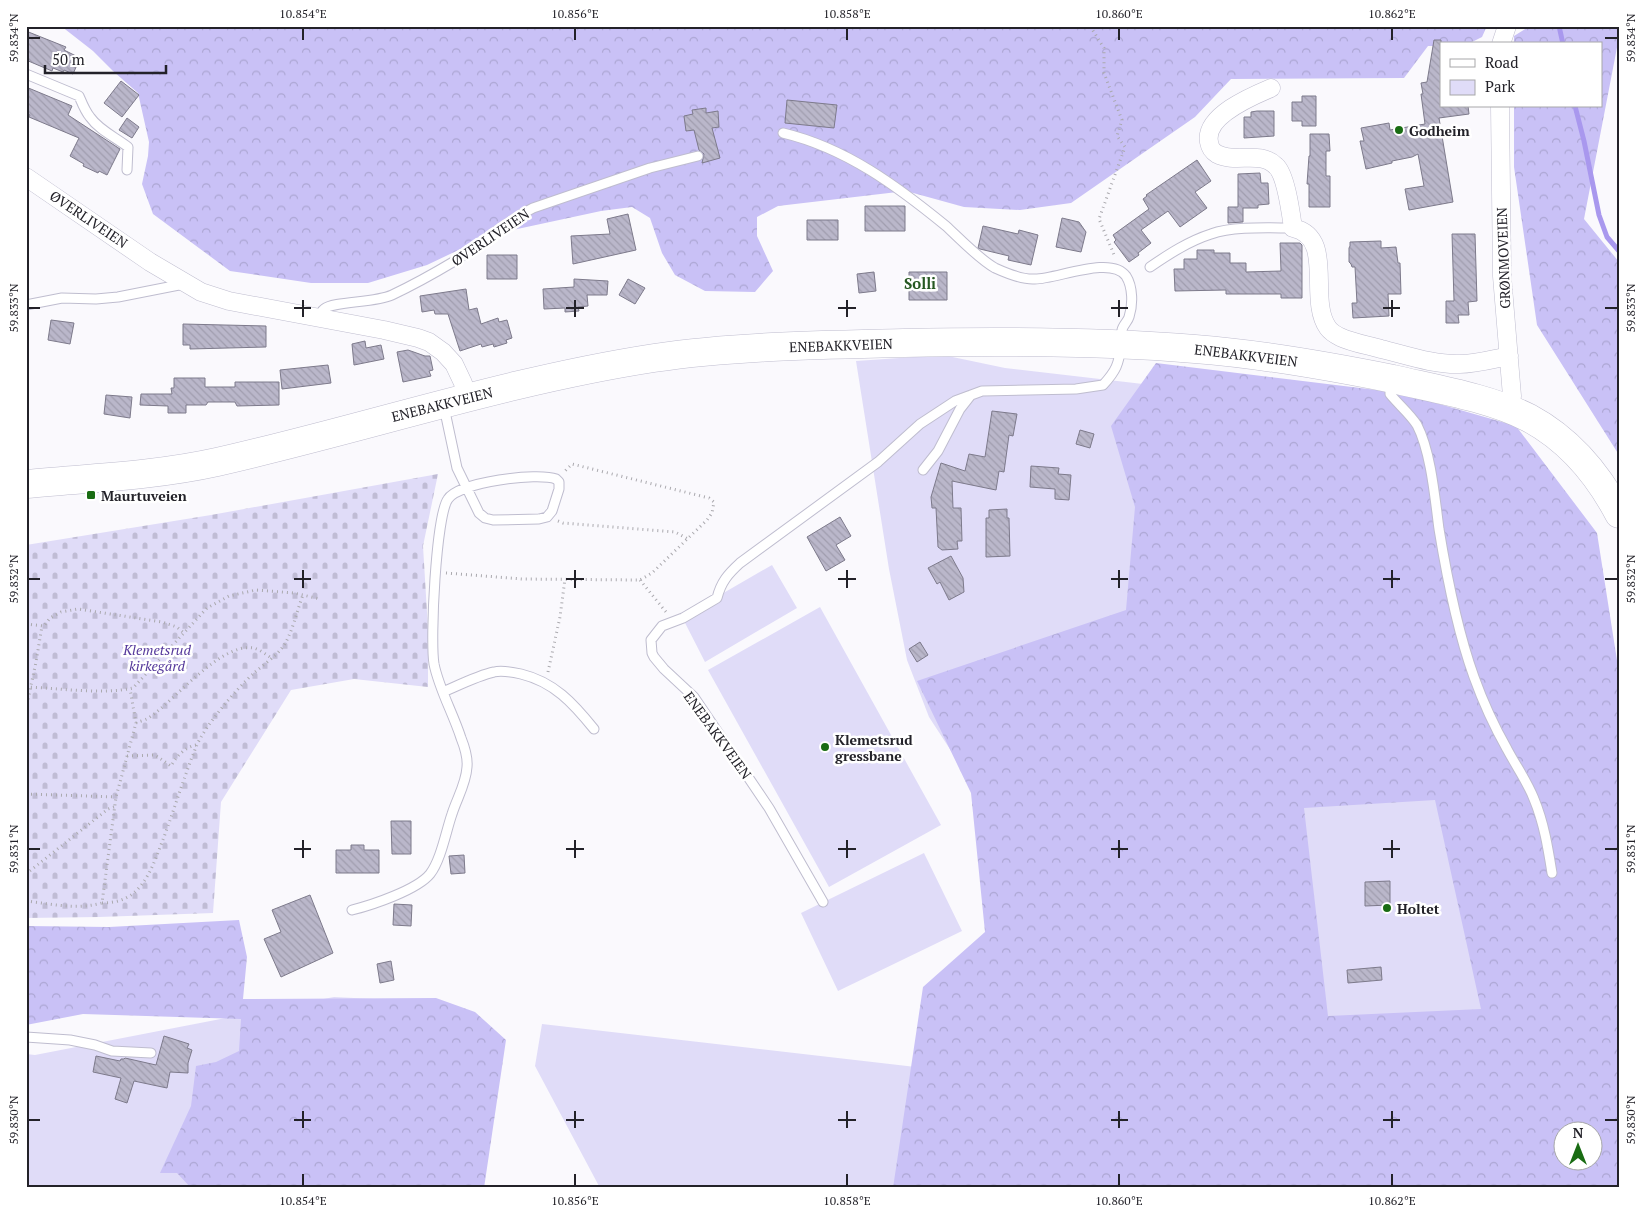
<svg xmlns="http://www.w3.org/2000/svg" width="1645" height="1214" font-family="'PT Serif',serif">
  <defs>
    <pattern id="forest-crowns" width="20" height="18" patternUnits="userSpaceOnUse" patternTransform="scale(1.25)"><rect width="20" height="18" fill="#c9c1f6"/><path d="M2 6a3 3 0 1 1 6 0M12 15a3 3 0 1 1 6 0" fill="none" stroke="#aca6d3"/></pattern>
    <pattern id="cemetery-stones" width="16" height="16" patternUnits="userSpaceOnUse" patternTransform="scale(1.25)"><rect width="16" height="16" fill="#e0dcf8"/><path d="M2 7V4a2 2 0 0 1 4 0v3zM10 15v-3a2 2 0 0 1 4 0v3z" fill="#c0bcd5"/></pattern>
    <pattern id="building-back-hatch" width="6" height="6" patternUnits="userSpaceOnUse" patternTransform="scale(1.25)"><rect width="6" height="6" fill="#bab7ca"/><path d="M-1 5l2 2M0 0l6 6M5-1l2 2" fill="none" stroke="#a09dae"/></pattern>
  </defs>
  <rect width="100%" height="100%" fill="#faf9fd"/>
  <path fill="#e0dcf8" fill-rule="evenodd" d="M943 355 1005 368 1307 403 1619 1188H1345L970 780 929 717 907 660 889 569 856 361ZM1562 1132H1592V1162H1562Z
    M772 565 797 608 705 662 682 617Z
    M820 607 941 825 829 887 708 670Z
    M924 853 962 931 838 991 801 913Z
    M334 997 374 999 401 1188H26V1054L35 1055Z
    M542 1024 959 1072 1285 1188H600L535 1066Z"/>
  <path fill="url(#forest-crowns)" fill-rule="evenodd" d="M61 26H1487L1482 37 1468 44H1441V46H1428L1404 78 1231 79 1195 117 1071 203 1020 210 964 207 906 191 778 206 757 217V236L773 271 755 292 705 291 675 275 662 253 650 218 632 207 601 211 490 235 427 265 368 283H311L230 271 153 214 142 184 148 156 149 142 138 93 113 71 93 51Z
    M1530 26H1619V37L1584 219 1619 262V455L1537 325 1514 167V106H1601V44H1514V36Z
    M1156 363 1401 393 1516 426 1597 533 1619 673V1188H893L923 987 985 932 971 793 917 681 1126 610 1135 507 1111 426ZM1435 800 1481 1009 1328 1016 1304 808ZM1562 1132H1592V1162H1562Z
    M239 920 247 957 243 999 436 998 475 1012 506 1040 484 1188H191L177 1173H160L191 1106 196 1066 216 1062 239 1051 241 1019 83 1014 26 1025V926L109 927Z"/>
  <path fill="url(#cemetery-stones)" d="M438 474 423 546 428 629V687L354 679 291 690 221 802 213 913 99 917 26 918V545L211 515Z"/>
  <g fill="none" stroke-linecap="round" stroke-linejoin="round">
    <path stroke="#a998ee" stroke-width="5" d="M1559 26 1563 44
      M1575 106 1584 141 1599 215 1607 237 1619 251"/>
  </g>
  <path fill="url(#building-back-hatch)" stroke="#7d7a8b" d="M26 31 66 47 64 50 80 58 73 74 64 70 63 72 53 68 52 71 26 60Z
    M1434 40H1441V106H1468L1469 114 1439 118 1453 202 1409 210 1405 189 1424 186 1418 154 1412 157 1392 161V163L1366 169 1360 141H1364L1361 128 1389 123 1390 130 1425 124 1421 94H1423L1421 83 1427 82Z
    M121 81 139 95 122 117 104 103Z
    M26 87 72 106 68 115 120 149 107 175 99 171 98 173 83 166 84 164 70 156 79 138 29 117 30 115 26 113Z
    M1302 96H1316V126H1302V121H1292V102H1302Z
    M787 100 837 105 834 128 785 123Z
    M706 108V113L718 111 719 127 712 128 720 158 702 163 704 154 699 150 694 130 686 131 684 116 693 114 692 110Z
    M1257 111H1274V136L1244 138V117H1251V112Z
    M127 118 139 127 132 138 119 130Z
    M1310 134H1329L1330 151H1326V176H1330V207H1309V184H1307L1309 156H1310Z
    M1197 160 1211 181 1195 192 1207 208 1180 227 1168 211 1141 230 1151 243 1138 253 1139 255 1129 262 1114 242 1116 240 1113 235 1149 209 1143 199 1147 196 1146 195Z
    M1260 173 1261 183H1268L1269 204 1258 205V208H1243V222L1228 223V207H1238V174Z
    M865 206H905V231H865Z
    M628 214 636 250 573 264 571 236 610 234 607 219Z
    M1062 218 1079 222 1086 232 1081 252 1056 247Z
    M807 220H838V240H807Z
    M983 226 1018 234 1019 230 1038 235 1031 265 1008 260 1009 256 980 249 978 248Z
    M1452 234H1475L1477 301 1468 302 1469 315H1458L1459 323H1446V301H1454Z
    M1381 241V248L1396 247 1398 263H1400L1401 294H1388L1389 316 1353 318 1352 303H1357L1355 267H1352L1351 264 1349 262V248L1350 246V242Z
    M1280 243H1300L1302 245V298H1281V294H1226V290L1175 291 1174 269H1184V259H1197V250H1214V253H1230V263H1246V272L1281 271Z
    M487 255H517V279H487Z
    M874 272 876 291 859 293 857 274Z
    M909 272H947V300H909Z
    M574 279 608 281 607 295H587L588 306 578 307 579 311 565 312V308L544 309 543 289 574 287Z
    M628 279 645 288 635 304 619 295Z
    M466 289 469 310 477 308 481 324 498 318 499 322 507 320 512 338 506 340 507 343 494 347 493 344 482 347 481 344 460 351 448 314H435L434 310 422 312 420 296Z
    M51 320 74 323 70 344 48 340Z
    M183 324 266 326V347L190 349V345H183Z
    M365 341 366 348 381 345 384 359 354 365 352 344Z
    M408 350 425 356H430L433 370 429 371 431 376 403 382 397 352Z
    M328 365 331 383 282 389 280 370Z
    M174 378H205V387H235V382H279V405L237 406 235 402H208L206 405H186V413H168V406L140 405 141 394H172L171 388H174Z
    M106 395 132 397 130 418 104 414Z
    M992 411 1017 414 1013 436 1009 435 1004 472 999 471 996 490 952 481 953 508H961L962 541H957L958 549 942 550 938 547 936 508H932L931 497 941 463 965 471 969 454 985 457Z
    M1080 430 1094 434 1090 448 1076 444Z
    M1031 466 1059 468 1058 474 1071 475 1069 500 1055 499V489L1030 487Z
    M1007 509V518H1009L1010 556 986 557V518H989V510Z
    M840 517 851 536 836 545 845 560 826 571 807 537Z
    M951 556 963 578 964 592 949 600 940 582 937 584 928 568Z
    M920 642 928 655 917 662 909 649Z
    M391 821H411V854H392Z
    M351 845H364V850H379V873H336V850H351Z
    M464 855 465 873 451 874 449 856Z
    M1390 881V905L1365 906V882Z
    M310 895 333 953 281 977 264 939 281 932 272 910Z
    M394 904 412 905 411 926 393 925Z
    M391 961 394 980 380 983 377 964Z
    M1381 967 1382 980 1348 983 1347 970Z
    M164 1036 189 1044 187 1048 192 1050 188 1063V1073L170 1072 167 1088 134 1081 127 1103 115 1099 121 1078 93 1072 96 1056 120 1061 121 1059H124L125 1058 156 1065Z"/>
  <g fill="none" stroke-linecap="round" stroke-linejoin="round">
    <defs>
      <path id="service" d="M26 74 79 96C82 103 85 111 90 117 99 130 115 137 128 147L127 170
        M783 133C846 148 897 186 946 226 960 239 979 259 995 268 1006 273 1023 280 1035 279 1057 279 1111 255 1126 276 1133 287 1133 305 1129 317 1128 321 1123 325 1122 330 1120 334 1122 340 1121 345 1119 364 1116 371 1103 385L1076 389 982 391 955 401 920 424 878 462 740 563C728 574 721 582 717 598L683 618 662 626 651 640 652 653 654 657 664 669 694 697 769 808 823 902
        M1150 267C1169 254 1189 241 1211 234 1233 226 1269 228 1293 228
        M26 305 62 298 96 299 118 297 184 284
        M319 319C320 315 321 311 324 309 334 301 375 303 392 295 413 285 433 274 453 262 480 245 504 223 533 208L650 168 698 156
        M1390 382V394C1398 404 1410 414 1417 425 1431 452 1435 499 1439 529 1447 578 1457 630 1474 677 1483 702 1494 726 1507 749 1516 766 1527 781 1534 799 1544 823 1548 848 1552 873
        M923 470 938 451 960 409 971 395
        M443 692C457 686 479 675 494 672 502 670 512 672 521 674 554 682 573 703 594 729
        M352 910C372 905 417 890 430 874 441 860 446 831 452 814 457 798 466 784 467 767 468 757 465 748 461 738 453 713 439 689 434 664 430 640 436 515 448 499 459 482 538 472 556 479L559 482V489L552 511 547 517 539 519 493 520 485 518 479 513 457 468 444 407
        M26 1037 70 1040 95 1045 112 1051 151 1053"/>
      <path id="minor" d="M1501 44 1507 26
        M1271 88C1252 96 1204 116 1209 142 1210 148 1212 151 1217 154 1236 164 1260 150 1276 166 1286 175 1291 214 1293 228 1336 237 1307 299 1328 328 1331 332 1336 335 1340 337 1353 343 1367 345 1381 349 1406 355 1434 365 1460 364 1476 364 1493 359 1509 356
        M1500 106 1502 276 1512 396 1509 409
        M26 177 150 262 201 292 229 301 384 330 418 338 429 342 443 352 454 364 463 383 466 397"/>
      <path id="primary" d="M26 484C89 478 154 476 217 462 363 429 505 381 654 358 735 346 822 345 904 343 1001 341 1098 341 1195 349 1262 354 1328 366 1393 379 1436 389 1490 398 1529 418 1568 439 1598 474 1619 514"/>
    </defs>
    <use href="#service" stroke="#bfbdcf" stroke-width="11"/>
    <use href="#minor" stroke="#bfbdcf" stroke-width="19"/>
    <use href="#primary" stroke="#bfbdcf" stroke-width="29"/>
    <path stroke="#aaa9ae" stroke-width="3" stroke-dasharray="1 4" stroke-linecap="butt" d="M1093 26 1092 29 1104 48V73L1122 120 1117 136 1125 147 1099 219 1115 257
      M558 521 563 523 675 532 688 539
      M446 573 522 579 640 580 652 573 707 520 712 513 714 502 709 498 572 464 564 472
      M640 580 666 612
      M26 624 44 626 50 618 61 612 78 609 162 622 177 627 184 633
      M548 672 560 617 565 579
      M26 687C58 688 102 695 133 688L207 608 229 596 256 590 294 593 320 599
      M26 709 36 662 42 626
      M136 723C140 721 146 720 150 717 175 700 221 642 254 648 260 650 266 654 271 658
      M127 756 155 755 171 766C176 757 185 747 196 745
      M26 794 116 797
      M26 874 108 809 114 807
      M26 901C52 904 77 910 102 903L116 797 136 723 130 689
      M102 903C112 903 122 901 131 895 149 882 156 857 164 837 175 807 184 777 196 747 204 727 237 688 254 673 263 665 275 657 282 648 292 635 297 610 303 595"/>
    <use href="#service" stroke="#fff" stroke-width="9"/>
    <use href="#minor" stroke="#fff" stroke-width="18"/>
    <use href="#primary" stroke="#fff" stroke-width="28"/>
  </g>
  <path fill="none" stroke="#232229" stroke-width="2" d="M303 28V40M575 28V40M847 28V40M1119 28V40M1392 28V40M28 38H40M1605 38H1618M303 300V317M575 300V317M847 300V317M1119 300V317M1392 300V317M28 308H40M294 308H311M566 308H584M838 308H856M1111 308H1128M1383 308H1400M1605 308H1618M303 570V588M575 570V588M847 570V588M1119 570V588M1392 570V588M28 579H40M294 579H311M566 579H584M838 579H856M1111 579H1128M1383 579H1400M1605 579H1618M303 840V858M575 840V858M847 840V858M1119 840V858M1392 840V858M28 849H40M294 849H311M566 849H584M838 849H856M1111 849H1128M1383 849H1400M1605 849H1618M303 1111V1128M575 1111V1128M847 1111V1128M1119 1111V1128M1392 1111V1128M28 1120H40M294 1120H311M566 1120H584M838 1120H856M1111 1120H1128M1383 1120H1400M1605 1120H1618M303 1174V1186M575 1174V1186M847 1174V1186M1119 1174V1186M1392 1174V1186"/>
  <g fill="#196c13" stroke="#fff" stroke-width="2">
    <circle cx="1399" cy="130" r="5"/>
    <rect x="86" y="490" width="10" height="10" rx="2.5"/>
    <circle cx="825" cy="747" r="5"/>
    <circle cx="1387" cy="908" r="5"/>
  </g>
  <g text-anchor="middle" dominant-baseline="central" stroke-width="5" stroke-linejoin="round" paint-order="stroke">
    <g font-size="14" font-weight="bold" fill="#232229" stroke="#fff" text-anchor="start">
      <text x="1409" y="130">Godheim</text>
      <text x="101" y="495">Maurtuveien</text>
      <text x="835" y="739">Klemetsrud<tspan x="835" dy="16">gressbane</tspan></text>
      <text x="1397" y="908">Holtet</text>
    </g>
    <g font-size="14" fill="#232229" stroke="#fff">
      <text transform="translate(89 219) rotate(34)">ØVERLIVEIEN</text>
      <text transform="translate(490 237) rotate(-34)">ØVERLIVEIEN</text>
      <text transform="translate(1503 258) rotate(-92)">GRØNMOVEIEN</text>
      <text transform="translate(841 345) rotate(-2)">ENEBAKKVEIEN</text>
      <text transform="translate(1246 355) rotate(7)">ENEBAKKVEIEN</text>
      <text transform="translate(442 404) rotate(-14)">ENEBAKKVEIEN</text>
      <text transform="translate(718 735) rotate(54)">ENEBAKKVEIEN</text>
    </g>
    <g font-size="14" font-style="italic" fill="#55389b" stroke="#fff">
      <text x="157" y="649">Klemetsrud<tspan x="157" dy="16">kirkegård</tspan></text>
    </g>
    <g font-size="15" font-weight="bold" fill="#265822" stroke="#fff">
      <text x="920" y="283">Solli</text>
    </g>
  </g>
  <rect width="1645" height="1214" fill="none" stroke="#ffffff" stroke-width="55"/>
  <rect x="1440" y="42" width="162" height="65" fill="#ffffff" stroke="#a7a7a9"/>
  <rect x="1450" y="59" width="25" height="8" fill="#ffffff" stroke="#a7a7a9"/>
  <text x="1485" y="68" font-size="15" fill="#232229">Road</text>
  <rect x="1450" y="80" width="25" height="15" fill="#e0dcf8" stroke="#a7a7a9"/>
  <text x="1485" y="92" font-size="15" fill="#232229">Park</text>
  <g transform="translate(1578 1146)"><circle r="24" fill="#ffffff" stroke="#a7a7a9"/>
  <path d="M0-4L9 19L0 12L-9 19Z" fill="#196c13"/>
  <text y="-8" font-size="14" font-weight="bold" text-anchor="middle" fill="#232229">N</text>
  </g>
  <path d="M45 65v8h121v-8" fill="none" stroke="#232229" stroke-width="2.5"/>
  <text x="52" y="65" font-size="15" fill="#232229" stroke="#ffffff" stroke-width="4" paint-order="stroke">50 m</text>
  <rect x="28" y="28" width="1590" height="1158" fill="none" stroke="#232229" stroke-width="2"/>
  <g font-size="12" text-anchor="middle" fill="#232229">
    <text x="303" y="18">10.854°E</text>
    <text x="575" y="18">10.856°E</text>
    <text x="847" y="18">10.858°E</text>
    <text x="1119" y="18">10.860°E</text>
    <text x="1392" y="18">10.862°E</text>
    <text transform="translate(14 38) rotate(-90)" y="4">59.834°N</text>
    <text transform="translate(1631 38) rotate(-90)" y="4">59.834°N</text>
    <text transform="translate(14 308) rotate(-90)" y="4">59.833°N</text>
    <text transform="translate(1631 308) rotate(-90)" y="4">59.833°N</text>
    <text transform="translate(14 579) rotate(-90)" y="4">59.832°N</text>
    <text transform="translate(1631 579) rotate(-90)" y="4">59.832°N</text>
    <text transform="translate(14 849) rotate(-90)" y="4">59.831°N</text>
    <text transform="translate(1631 849) rotate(-90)" y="4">59.831°N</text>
    <text transform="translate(14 1120) rotate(-90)" y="4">59.830°N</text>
    <text transform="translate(1631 1120) rotate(-90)" y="4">59.830°N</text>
    <text x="303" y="1205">10.854°E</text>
    <text x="575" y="1205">10.856°E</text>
    <text x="847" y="1205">10.858°E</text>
    <text x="1119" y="1205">10.860°E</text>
    <text x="1392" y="1205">10.862°E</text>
  </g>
</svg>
